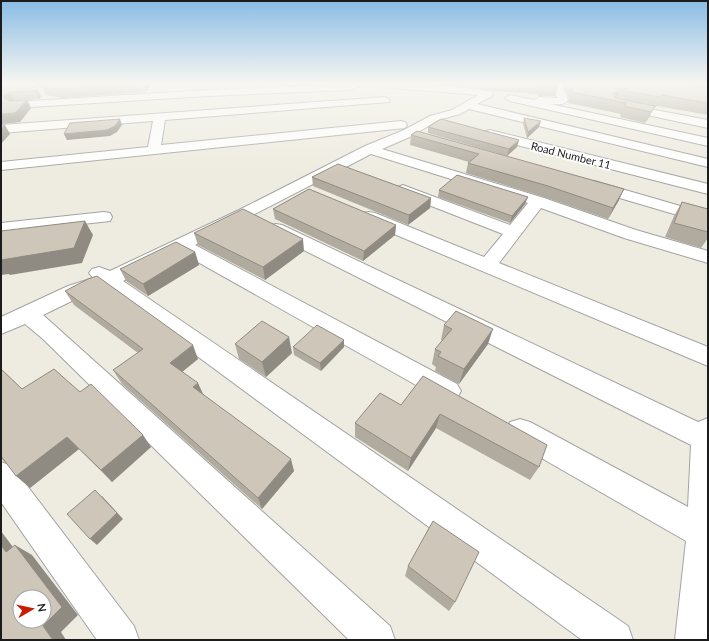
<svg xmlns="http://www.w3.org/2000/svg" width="709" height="641" font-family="Lato,sans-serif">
  <rect width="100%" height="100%" fill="#eeece0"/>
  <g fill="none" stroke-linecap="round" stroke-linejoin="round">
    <defs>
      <path id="minor" d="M362 84 360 86 350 90 208 96 14 108 9 105 14 102 208 90Z
        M378 84C415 84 451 85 488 91L492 92 493 94 492 96 477 104 708 159V167L469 109 460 114 438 120 412 136 382 149 544 198 636 230 708 251V263L624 238 541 208 499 263 708 347V366L363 221 361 217 363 213 369 212 375 213 484 257 503 234 398 193 395 190 398 187 403 185 408 187 510 225 528 203 371 154 195 245 457 384 461 391 457 398 448 402 439 398 180 252 123 281 628 626 633 640H582L105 288 82 296 43 315 390 626 395 640H349L43 339 25 324 1 334V317L68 286 93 278 89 273 92 269 99 267 110 271 239 210 365 146 404 130 430 116 452 110 478 95 383 87Z
        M552 84H562L568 100C564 106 557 104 550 104L708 138V146L510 101 505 98 510 95 534 100 539 97 557 98Z
        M385 97 390 100 389 102 165 120 161 145 401 121 405 122 407 125 405 128 1 170V162L148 147 153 121 1 133V125Z
        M623 104 708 120V128L619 109 618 107Z
        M490 130 708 184V194L486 137 484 134 486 131Z
        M594 181 708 214V224L589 189 586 186 589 183Z
        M104 212 110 213 112 217 110 221 1 233V223Z
        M276 224 282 225 698 422 708 418V640H675L686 541 510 440 506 431 510 422 520 419 530 422 688 507 691 445 270 233 267 229 270 225Z
        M1 462 12 466 134 626 139 640H97L1 502Z"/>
    </defs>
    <use href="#minor" stroke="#a3a3a3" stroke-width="2"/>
    <use href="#minor" fill="#fff" fill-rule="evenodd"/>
  </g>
  <path fill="#b1aa9f" d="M1 84 37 88 41 96 39 99 14 101 27 100 31 108 20 122 1 124Z
    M26 84H152L146 92 62 98 46 95 42 87H41Z
    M426 84H557L558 86 555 96H537L538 94 493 91 461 86Z
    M563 84H611L615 89H617L613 84H708V115L657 106 655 108H653L649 117 645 123 620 117 621 114 568 103 569 98Z
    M524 118 539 127 527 138 523 124Z
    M428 127 517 147 507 156 428 133Z
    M417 131 619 200 608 219 544 197 466 173 468 163 469 162 410 145 411 135Z
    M312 177 431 198 430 208 408 225 313 186Z
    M439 190 525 204 510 223 438 197Z
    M682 202 708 209V238L701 248 665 237 674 216Z
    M273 209 396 225 395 235 363 261 275 219Z
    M194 233 304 251 265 280 198 245Z
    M195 252 199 265 148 296 126 281 120 269Z
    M65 291 198 359 182 372 203 394 294 471 262 509 122 384 113 370 138 353 74 305Z
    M444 325 488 344 459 384 435 371 436 367 432 364 435 349 443 341 441 340Z
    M344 340V347L321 371 294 355 293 347Z
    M235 344 292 353 266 377 239 359Z
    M1 369 22 389 80 392 151 447 112 482 79 449 30 488 1 458Z
    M423 376 539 467 530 480 436 428 408 471 355 437V423L401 405Z
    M408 566 455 602 449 611 405 576Z"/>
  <path fill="#908b82" d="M39 84H49L41 87Z
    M143 84H152L146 92Z
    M37 88 41 96 39 99 35 91Z
    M620 90 615 101 613 93Z
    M10 92 14 100 8 104 4 98V95Z
    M27 100 31 108 20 122 1 124V114Z
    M655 106 649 117 645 123 651 112Z
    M120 119 122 125 117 132 110 136 67 140 64 134Z
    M541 121 539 127 527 138 528 132Z
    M5 125 10 134 1 144V129Z
    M519 140 517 147 507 156 509 149Z
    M624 189 619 200 608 219 613 208Z
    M528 197 525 204 510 223 512 216Z
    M431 198 430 208 408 225 409 215Z
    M85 221 93 235 82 263 10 275 9 274 1 275V260Z
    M396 225 395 235 363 261 364 251Z
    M303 239 304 251 265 280 263 267Z
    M195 252 199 265 148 296 143 284Z
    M493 329 488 344 459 384 464 369Z
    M289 337 292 353 266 377 262 362Z
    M344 340V347L321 371 320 363Z
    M193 345 198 359 177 376 170 363Z
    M198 383 204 396 193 387Z
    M440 414 436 428 408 471 411 458Z
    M143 435 151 447 112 482 101 470Z
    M67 437 79 449 30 488 16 476Z
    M291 459 294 471 262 509 258 498Z
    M102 496 123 519 97 545 90 539Z
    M1 531 24 562 6 552 1 545Z
    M15 545 32 555 78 615 61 632 66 640H53L43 626Z"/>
  <path fill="#cec6b9" stroke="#908b82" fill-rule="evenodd" d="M1 84H18L37 88 35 91 10 92 4 95V98L10 101 27 100 15 113 1 114Z
    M50 84H143L58 89 42 87Z
    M540 84H557L558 86H540L542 84Z
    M571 84H611L615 89H626V86L625 84H684L708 88V103L662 95 660 97 620 90 613 93 615 98 655 106 651 112 624 106 627 103 571 92 573 89Z
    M524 118 541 121 528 132Z
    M120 119 115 126 107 130 64 134 70 123Z
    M441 119 519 140 509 149 428 127Z
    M1 125H5L1 129Z
    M417 131 624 189 613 208 548 186 468 163 479 154 411 135Z
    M338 164 431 198 409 215 312 177Z
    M457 175 528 197 512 216 439 190Z
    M309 189 396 225 364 251 273 209Z
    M682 202 708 209V232L674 223Z
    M243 209 303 239 263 267 194 233Z
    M85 221 74 248 1 260V231Z
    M176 242 195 252 143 284 120 269Z
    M97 276 193 345 170 363 198 383 193 387 291 459 258 498 113 370 143 349 65 291 88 279Z
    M456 311 493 329 464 369 438 356 441 352 435 349 452 329 444 325Z
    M262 321 289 337 262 362 235 344Z
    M317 325 344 340 320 363 293 347Z
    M1 369 22 389 54 369 80 392 91 384 143 435 101 470 67 437 16 476 1 456Z
    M423 376 547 445 539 467 440 414 411 458 355 423 380 393 401 405Z
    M95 490 117 513 90 539 67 514Z
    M433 521 479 552 455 602 408 566Z
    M1 545 6 552 15 545 62 607 43 626 53 640H1ZM20 597H44V621H20Z"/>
  <linearGradient id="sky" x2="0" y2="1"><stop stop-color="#89bce5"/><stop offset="0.48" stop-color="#f7f6f1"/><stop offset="1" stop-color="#f7f6f1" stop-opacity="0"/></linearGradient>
  <rect width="709" height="174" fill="url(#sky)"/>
  <g text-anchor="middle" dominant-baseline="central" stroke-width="3.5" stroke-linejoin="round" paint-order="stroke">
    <g font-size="11" fill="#1c1c1c" stroke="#fff">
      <text transform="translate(571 155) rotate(14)">Road Number 11</text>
    </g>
  </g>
  <rect width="709" height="641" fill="none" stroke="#1c1c1c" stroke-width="4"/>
  <g transform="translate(32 609) rotate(81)"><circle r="19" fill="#ffffff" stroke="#a4a4a4"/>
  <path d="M0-3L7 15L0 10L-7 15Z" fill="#c81c00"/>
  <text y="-6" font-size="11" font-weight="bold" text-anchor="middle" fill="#1c1c1c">N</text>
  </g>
</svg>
